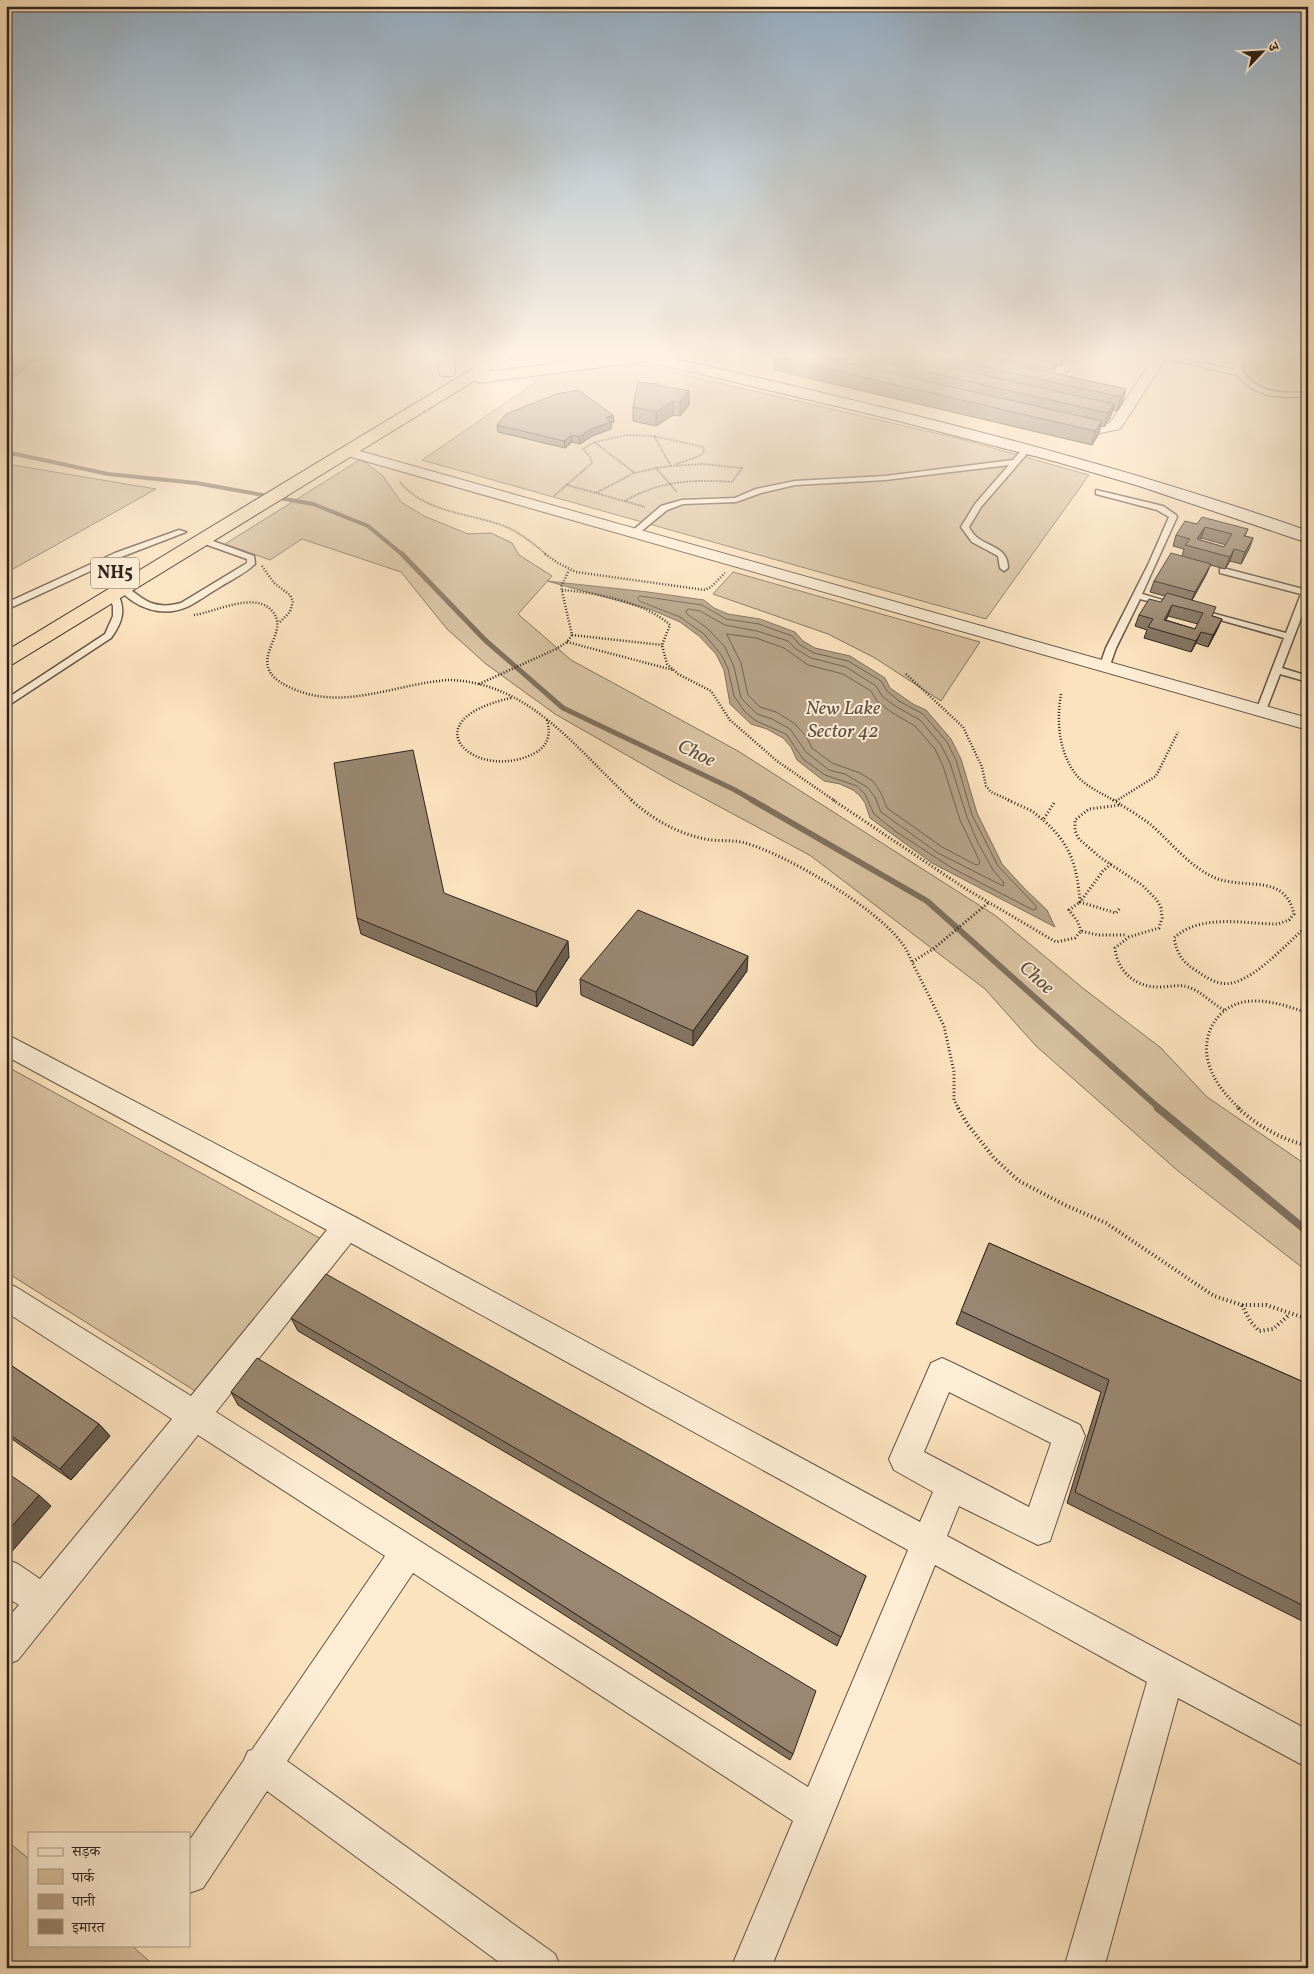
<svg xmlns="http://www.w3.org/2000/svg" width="1314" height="1974" font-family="Vollkorn,'Noto Serif Devanagari',serif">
  <rect width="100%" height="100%" fill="#fce3bf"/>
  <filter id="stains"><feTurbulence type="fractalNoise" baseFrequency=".004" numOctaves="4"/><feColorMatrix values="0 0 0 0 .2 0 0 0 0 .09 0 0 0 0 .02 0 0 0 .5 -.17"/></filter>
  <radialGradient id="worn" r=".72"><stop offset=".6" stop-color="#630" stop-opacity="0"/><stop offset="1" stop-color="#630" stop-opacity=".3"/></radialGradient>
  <path fill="#d9c3a3" stroke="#847460" d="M633 363 961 439 1089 475 986 619 422 460 549 373Z
    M361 459 383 476 401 502 424 516 468 534 491 533 512 543 519 555 552 576 518 614 571 660 738 751 996 916 1084 989 1161 1048 1207 1097 1308 1166V1272L1178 1171 1036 1046 985 989 811 856 670 780 555 714 486 664 447 629 401 572 302 539 270 560 225 544Z
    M6 464 19 466 156 489 6 573Z
    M733 572 980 642 941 701 875 658 828 634 713 594Z
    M6 1066 325 1241 200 1394 6 1272Z
    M6 1840 29 1859V1945H131L157 1968H6Z"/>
  <path fill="#b6a288" stroke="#80705d" d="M547 581 648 592 704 600 714 608 728 614 760 619 795 632 803 641 815 648 850 656 885 678 890 688 913 704 926 710 951 739 961 759 977 813 1002 864 1025 889 1047 910 1055 927 932 863 870 818 865 803 860 796 853 790 840 784 824 781 797 760 791 747 783 738 767 729 751 724 730 704 724 670 716 654 699 636 680 622 652 610Z"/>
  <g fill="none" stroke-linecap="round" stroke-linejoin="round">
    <path stroke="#726352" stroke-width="1" d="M640 596 702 605 726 619 759 624 792 636 800 645 814 653 848 661 881 681 887 691 899 701 923 714 947 742 956 760 972 815 998 866 1036 906V909L1033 910 952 868 895 831 874 814 865 794 857 786 825 775 803 759 786 734 756 721 745 712 734 696 728 669 722 656 704 634 680 617 639 601 638 598Z
      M689 609 700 611 725 625 757 631 788 641 796 649 811 658 846 667 876 686 882 696 895 706 920 720 941 745 950 763 967 817 978 843 993 870 1004 883 1003 886 938 853 881 812 875 797 867 787 845 774 829 770 806 752 790 729 772 719 757 714 741 698 734 667 725 647 707 628 687 614 686 611Z
      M727 634 756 638 784 648 808 665 843 674 871 691 877 701 891 712 915 726 935 749 943 766 960 820 980 862 979 864 976 865 942 847 887 808 881 793 873 781 860 773 832 763 812 748 806 736 794 723 776 712 760 707 748 695 741 663Z"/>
    <path stroke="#80705d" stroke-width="4" d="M6 452 108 474 196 483 313 504 368 526 403 555"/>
    <path stroke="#80705d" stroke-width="5" d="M402 554 485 640 563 708 735 790 754 801"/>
    <path stroke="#80705d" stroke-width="6" d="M752 800 927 901 1160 1109"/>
    <path stroke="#80705d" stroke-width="8" d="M1158 1108 1308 1232"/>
    <defs>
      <path id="lane" d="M1160 357H1174L1235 370 1236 357H1242L1243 373C1260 393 1282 394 1308 392V396L1288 397 1267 395 1251 388 1237 375Z
        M1025 446 1032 448 981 507 969 527C979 549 1008 542 1008 568L1004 571 1000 568 998 556 972 542 961 527 975 504 1009 465 885 480 795 485 761 493 736 502 683 504 667 510 638 534 631 532 661 506 682 500 735 498 756 489 795 481 885 476 1013 460Z
        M1096 490 1163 506 1176 515 1177 517 1142 594 1183 606 1178 609 1140 599 1116 648 1110 665 1105 668 1100 665 1106 648 1148 565 1169 517 1157 510 1096 494Z
        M179 530 186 532 121 557 6 610V603L115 553Z
        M202 537 254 556 255 564C246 573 231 580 220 587 209 593 198 602 187 607 162 618 135 608 118 588L119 586C135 584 143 614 181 603L247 563V559L199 542 198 540Z
        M1223 568 1303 589 1305 585 1308 584V600L1282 668 1308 676V682L1280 674 1265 713 1261 714 1256 711 1284 638 1192 612 1197 609 1286 633 1301 594 1220 573V569Z
        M113 591 118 594C126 611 122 623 111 638L6 707V699L105 634 113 616V606L108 594Z"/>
      <path id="street" d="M852 357H866L851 374H841L839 371Z
        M1065 357H1078L1055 387H1045L1043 384Z
        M1154 357H1167L1120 429 1100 433 1063 426 1061 423 1063 420 1068 419 1100 425 1110 423Z
        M349 448 1308 718V730L344 455 342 452 344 449Z
        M6 1034 357 1218 920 1522 933 1492 894 1470 889 1459 931 1363 942 1358 953 1363 1080 1425 1085 1436 1050 1541 1038 1545 959 1506 947 1536 1308 1730V1768L1178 1698 1104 1968H1064L1147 1682 935 1565 771 1968H731L793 1821 413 1573 287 1761 555 1954 561 1968H507L267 1791 203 1888 189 1893V1841L244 1760 248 1751 252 1750 385 1556 198 1435 18 1660 6 1665V1620L19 1605 6 1597V1559L18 1564 40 1579 172 1419 6 1312V1283L16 1287 191 1396 327 1230 6 1056ZM351 1243 908 1550 808 1787 216 1412ZM949 1392 1051 1443 1029 1507 924 1452Z"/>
      <path id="secondary" d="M639 357H667C884 406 1098 457 1308 531V543L1139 486 1057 462 895 420 641 360Z"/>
      <path id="highway" d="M438 357H454L455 373 453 376H441L439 373Z
        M492 357H512L487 372 603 357H647L645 360 640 362 480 383 474 381 13 664 6 666V651Z"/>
    </defs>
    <use href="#lane" stroke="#625446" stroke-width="3"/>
    <use href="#street" stroke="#625446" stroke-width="2"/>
    <use href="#secondary" stroke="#2f241d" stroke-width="2"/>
    <use href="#highway" stroke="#2f241d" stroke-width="2"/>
    <path stroke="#2f241d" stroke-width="2" stroke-dasharray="0.5 1" stroke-linecap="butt" d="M654 436 703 447 704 452 700 456 676 464
      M595 442 627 435 654 436 671 466 656 468
      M634 473 596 493 645 507
      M400 482C428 515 471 512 509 528 523 535 535 545 547 555
      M567 485 596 493
      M554 496 592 463 591 458 583 449 594 442 635 473 656 468 677 492
      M625 501C658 481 694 479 732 482L742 468 703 464 671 466"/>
    <path stroke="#2f241d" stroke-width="2.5" stroke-dasharray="1 2" stroke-linecap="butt" d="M545 554 558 563 576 572 705 590 711 587 725 573
      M262 566 274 583 290 595 293 601 290 612 279 623
      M562 590C594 592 647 603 670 625L662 645 667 664 678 674 711 691 730 720 777 761 835 801
      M194 615C216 612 256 590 273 612 292 635 240 664 289 687 343 713 395 683 450 680 532 683 578 752 633 801
      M572 635 662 645
      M567 642 673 670
      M906 674 963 727 982 767 986 786 991 792 1011 801
      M479 684 556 649 567 642 572 635 561 587 569 570
      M1061 694C1056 722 1059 756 1079 778 1089 788 1103 794 1115 801
      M511 698C407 721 476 784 535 753 548 746 551 734 547 720
      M1116 801 1156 776 1178 732"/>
    <path stroke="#2f241d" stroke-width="3" stroke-dasharray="1 2.5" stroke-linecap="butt" d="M631 800C655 821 680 835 711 840 723 841 735 840 745 843 786 854 876 908 901 942 906 948 909 955 912 962
      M833 800 966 889 1056 942 1075 938 1081 931 1098 935H1127
      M1008 800 1032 811 1043 820
      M1113 800 1120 804
      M1116 801 1118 800
      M1054 803 1043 820C1071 844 1077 866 1080 902L1069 910 1078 922 1081 931
      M1111 864 1103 871 1080 902 1116 913 1120 908
      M1308 973 1304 986 1308 1002
      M1224 1010C1211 1003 1201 991 1188 987 1179 984 1170 987 1160 987 1137 988 1117 972 1115 948L1129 937 1159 928 1162 918 1161 908 1157 900 1142 885 1101 858 1079 839 1075 831V820L1089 809 1121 805C1131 811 1141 817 1150 824 1172 843 1190 868 1218 879 1248 889 1285 874 1294 914L1289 920 1278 924C1244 924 1201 913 1174 938 1177 954 1183 963 1197 971 1206 978 1220 986 1232 983 1258 977 1288 942 1308 925
      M959 1109 954 1100V1072L944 1026 912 962 933 949 988 903
      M1240 1109C1226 1096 1212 1079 1208 1061 1201 1031 1220 1003 1251 1001 1271 1000 1290 1007 1308 1013"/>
    <path stroke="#2f241d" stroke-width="4" stroke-dasharray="1 3" stroke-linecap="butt" d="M958 1108 968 1125 994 1158 1019 1181 1065 1205 1106 1223 1214 1296 1242 1305H1266L1308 1319
      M1238 1108C1259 1127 1281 1139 1308 1146
      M1242 1305 1250 1321 1259 1331 1273 1329 1290 1314"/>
    <use href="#lane" fill="#fdedd5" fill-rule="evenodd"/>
    <use href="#street" fill="#fdedd5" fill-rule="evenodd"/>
    <use href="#secondary" fill="#fdedd5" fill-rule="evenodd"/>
    <use href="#highway" fill="#fce3bf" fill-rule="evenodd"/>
  </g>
  <path fill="#847461" stroke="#2f241d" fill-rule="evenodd" d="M774 357 825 358V357H853L846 363 856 365 857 357H1066V360L1061 366 1056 365 1054 373 1126 389 1122 403 1117 411 1113 410 1110 418 1104 427 1101 426 1098 435 1092 445 774 370Z
    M658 384V386L689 391V405L680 416 673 415 656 426 633 421V407Z
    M613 415 614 422 611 423V429L592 436 580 444 572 442 565 448 498 432 497 425Z
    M1197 524 1248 529 1245 536 1253 538 1249 549 1241 564 1230 561 1225 569 1210 565 1206 575 1192 600 1213 616 1222 619 1217 630 1208 647 1196 643 1191 652 1144 638 1147 630 1135 626 1139 615 1161 602 1165 596 1150 592 1154 581 1182 556 1184 549 1173 546 1176 535ZM1201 538 1226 545 1224 547 1200 540ZM1168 616 1198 624 1195 629 1166 620Z
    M1308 638V655L1302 654Z
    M357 918 569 957 537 1007 361 934Z
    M747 971 693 1046 581 995 580 979Z
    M989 1243 1308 1384V1624L1067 1503 1101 1392 956 1324Z
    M291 1318 866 1576 837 1646 298 1331Z
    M6 1362 99 1424 110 1436 71 1480 6 1435Z
    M231 1392 793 1754 790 1760 238 1405Z"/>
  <path fill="#6c5e4f" stroke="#2f241d" d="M18 357H55L30 362 24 370 15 376 6 379V364Z
    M844 357H853L843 366Z
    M1063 357H1066V360L1061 366Z
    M1056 363 1054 373 1049 379 1051 369Z
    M1126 389 1122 403 1117 411 1121 397Z
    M689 391V405L680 416V402Z
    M673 401V415L656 426V412Z
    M1114 404 1110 418 1104 427 1108 413Z
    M613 415 614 422 611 423V429L592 436 580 444 579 437 606 418Z
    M1102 421 1098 435 1092 445 1095 431Z
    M572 435V442L565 448 564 441Z
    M1205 527 1201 538 1195 548 1197 539Z
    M1253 538 1249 549 1241 564 1245 552Z
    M1234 549 1230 561 1225 569 1230 557Z
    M1211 564 1206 575 1190 604 1195 592Z
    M1172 605 1168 616 1160 631 1164 620Z
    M1222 619 1217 630 1208 647 1213 635Z
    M1201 632 1196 643 1191 652 1196 641Z
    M568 941 569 957 537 1007 536 992Z
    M748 956 747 971 693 1046V1031Z
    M99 1424 110 1436 71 1480 60 1469Z
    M39 1495 51 1506 9 1555 6 1553V1533Z"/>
  <path fill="#9a8771" stroke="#2f241d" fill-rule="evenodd" d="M6 357H18L10 363 6 364Z
    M776 357H820L1102 421 1095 431Z
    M861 357H902L1114 404 1108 413Z
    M938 357H979L1126 389 1121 397Z
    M997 357H1031L1056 363 1051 369Z
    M638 382 658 384 657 385 689 391 680 402 673 401 656 412 633 407Z
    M578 390 613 415 606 418 611 422 591 429 579 437 572 435 564 441 497 425 506 414 557 394Z
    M1202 517 1248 529 1244 536 1253 538 1245 552 1234 549 1230 557 1185 545 1190 539 1176 535 1185 521 1197 524ZM1205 527 1232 534 1224 547 1197 539Z
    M1171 553 1211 564 1195 592 1154 581Z
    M1167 593 1216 607 1212 616 1222 619 1213 635 1201 632 1196 641 1148 627 1153 619 1139 615 1149 599 1161 602ZM1172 605 1203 613 1195 629 1164 620Z
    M413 750 444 893 568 941 536 992 357 918 334 763Z
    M638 910 748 956 693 1031 580 979Z
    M989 1243 1308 1384V1608L1075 1492 1109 1380 961 1311Z
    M326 1274 866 1576 841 1637 291 1318Z
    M257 1358 816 1691 793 1754 231 1392Z
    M6 1362 99 1424 60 1469 6 1432Z
    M6 1472 39 1495 6 1533Z"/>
  <linearGradient id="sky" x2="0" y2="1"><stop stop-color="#94adc2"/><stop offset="0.56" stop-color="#fef2e2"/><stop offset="1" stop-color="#fef2e2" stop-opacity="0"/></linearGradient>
  <rect width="1314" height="634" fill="url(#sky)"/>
  <g text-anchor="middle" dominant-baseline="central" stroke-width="4" stroke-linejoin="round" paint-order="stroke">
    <rect fill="#fdedd5" stroke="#6d6054" stroke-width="1" x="91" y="557.5" width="48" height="31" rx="4"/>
    <g font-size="18" font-weight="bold" fill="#2f241d">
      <text x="115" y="573">NH5</text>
    </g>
    <g font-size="20" font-style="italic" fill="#5e5042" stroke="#fdedd5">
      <text x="843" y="709">New Lake<tspan x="843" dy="23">Sector 42</tspan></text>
      <text transform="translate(696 754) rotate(26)">Choe</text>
      <text transform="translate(1036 978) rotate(42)">Choe</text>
    </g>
  </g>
  <rect width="1314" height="1974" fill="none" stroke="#fce3bf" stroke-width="25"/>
  <rect x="8" y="8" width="1299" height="1959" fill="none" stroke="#2f241d" stroke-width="2.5"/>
  <rect x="12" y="12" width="1289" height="1949" fill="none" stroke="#2f241d"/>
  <rect x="28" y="1832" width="162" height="115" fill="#fdedd5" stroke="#ab9d8b"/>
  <rect x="38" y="1848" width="25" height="8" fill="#fdedd5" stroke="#ab9d8b"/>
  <text x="72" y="1856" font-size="15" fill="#2f241d">सड़क</text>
  <rect x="38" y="1869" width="25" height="15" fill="#d9c3a3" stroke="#ab9d8b"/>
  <text x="72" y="1882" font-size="15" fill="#2f241d">पार्क</text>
  <rect x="38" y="1894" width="25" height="15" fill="#b6a288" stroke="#ab9d8b"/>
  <text x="72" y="1906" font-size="15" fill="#2f241d">पानी</text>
  <rect x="38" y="1919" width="25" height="15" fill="#9a8771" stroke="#ab9d8b"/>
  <text x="72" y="1932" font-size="15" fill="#2f241d">इमारत</text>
  <g transform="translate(1262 52) rotate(65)" stroke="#fdedd5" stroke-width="4" paint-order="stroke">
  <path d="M0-4L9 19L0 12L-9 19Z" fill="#2f241d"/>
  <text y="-8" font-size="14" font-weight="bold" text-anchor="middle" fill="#2f241d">उ</text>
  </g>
  <rect width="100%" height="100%" filter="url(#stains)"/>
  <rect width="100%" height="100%" fill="url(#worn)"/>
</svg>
